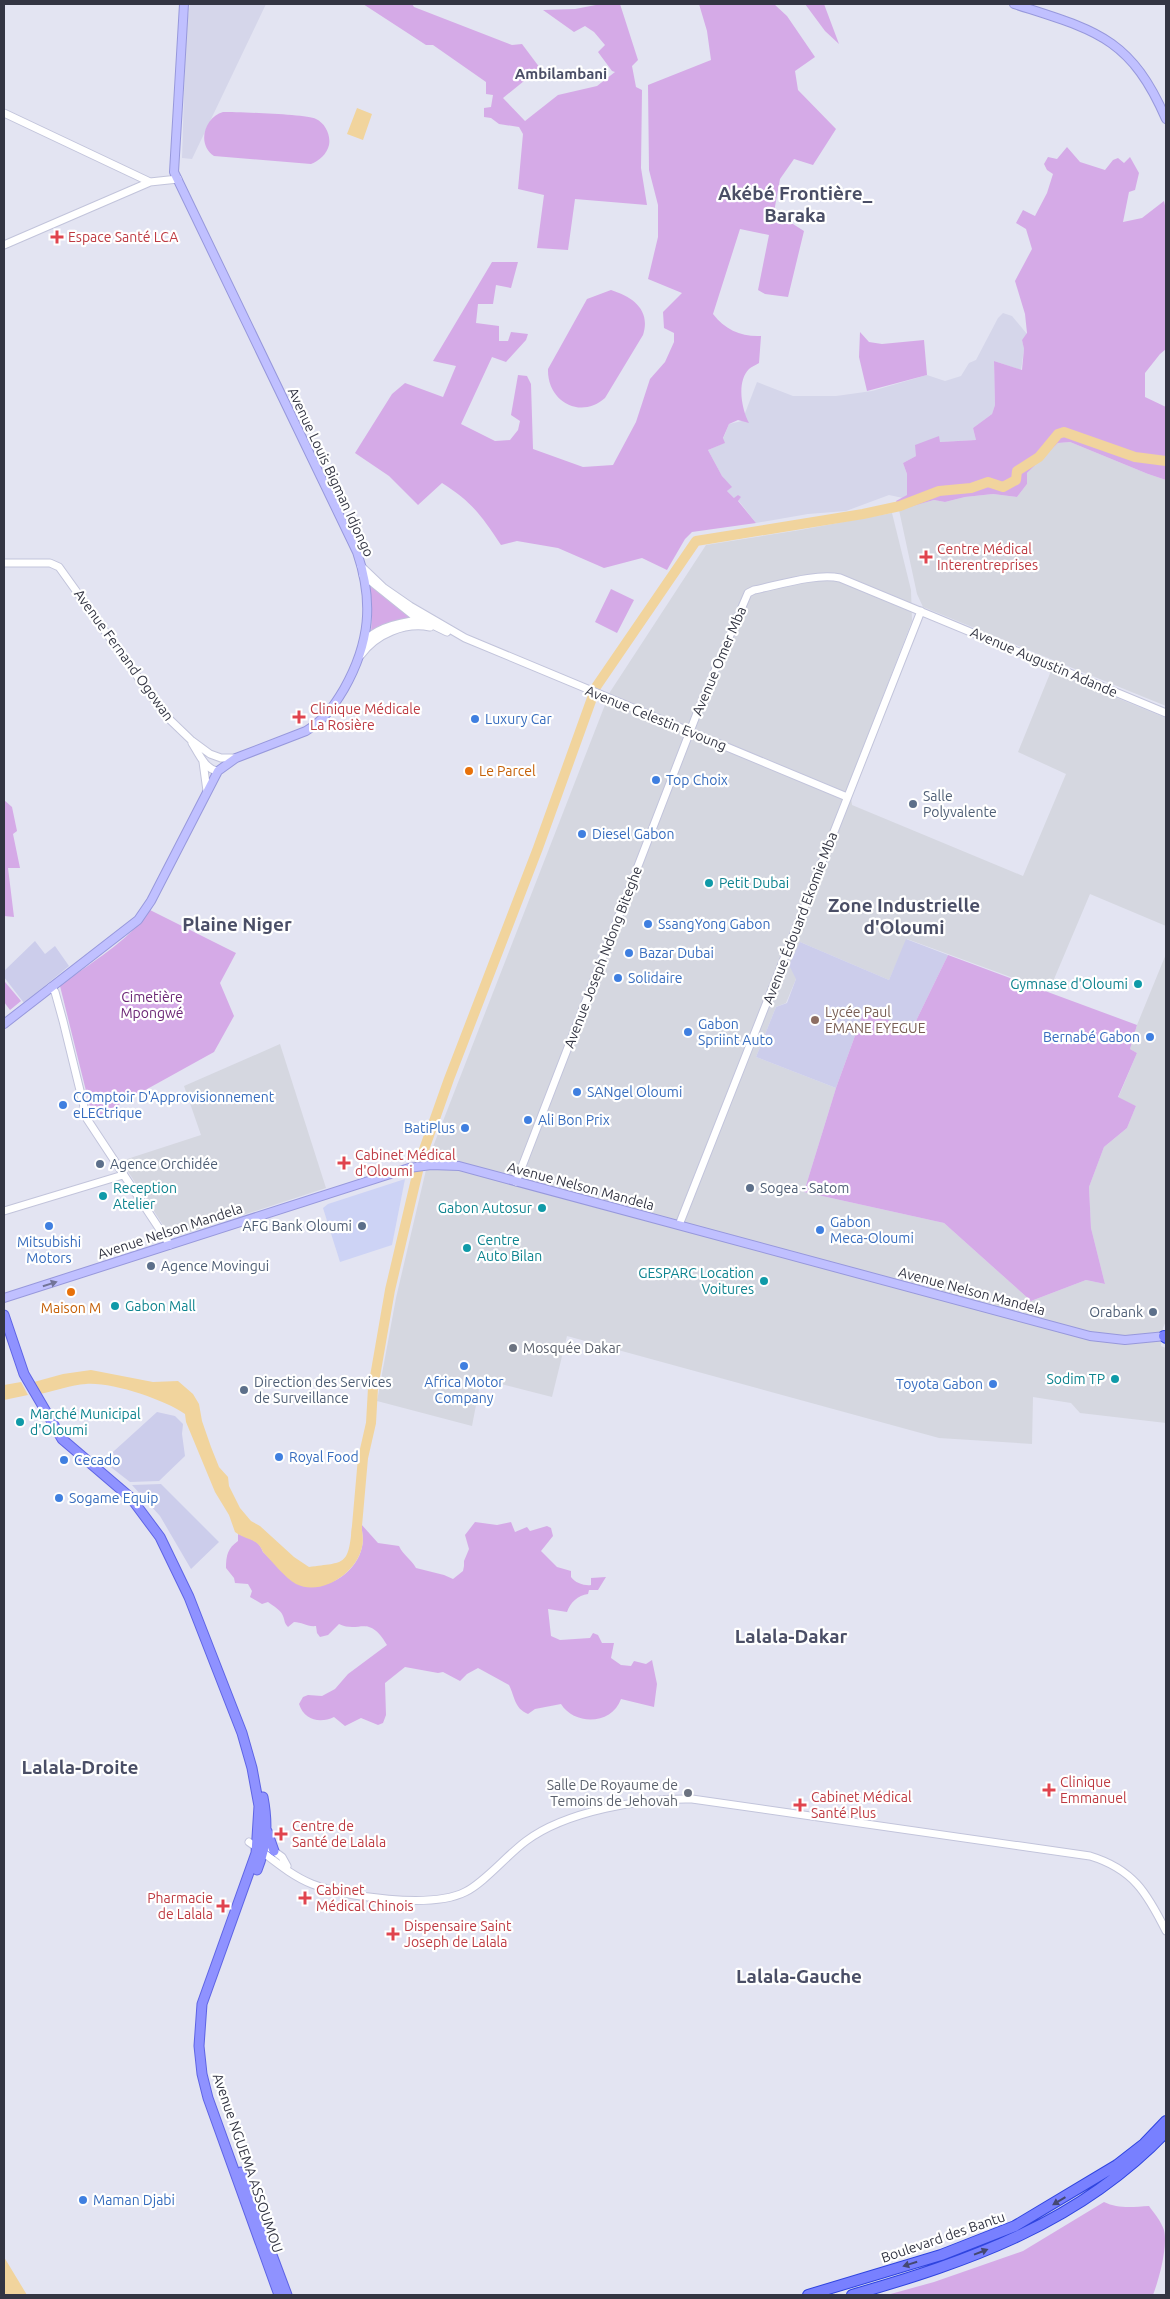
<svg xmlns="http://www.w3.org/2000/svg" width="1170" height="2299" font-family="Ubuntu,sans-serif">
  <rect width="100%" height="100%" fill="#e3e4f2"/>
  <path fill="#d5d6ea" d="M190 4H266L192 159 182 158 186 29Z
    M1003 313 1012 316 1027 334 1022 340 1024 349 1021 370 994 361 995 405 992 414 973 428 976 440 939 442V436L916 456 903 463 907 474V496L903 498 889 495 846 511 808 514 756 523 738 500 741 497 734 498 727 491 731 487 722 476 708 450 724 443 723 439 729 424 742 421 757 382 793 396H836L872 391 927 375 945 381 961 376 969 363 976 360 998 318Z"/>
  <path fill="#cdd3f5" d="M405 1179 392 1245 340 1262 323 1208 328 1204Z"/>
  <path fill="#d5d7e0" d="M1070 442 1148 474 1166 480V706L923 607 917 594 899 510 934 500 945 502 965 497 993 494 1017 497 1027 484V473L1058 443Z
    M892 513 911 590 912 621 849 784 852 805 1023 876 1066 774 1018 752 1051 671 1166 718V926L1090 894 1049 991 907 939 889 980 800 942 796 979 786 1003 776 1007 756 1057 836 1088 804 1192 944 1223 1031 1301 1086 1280 1105 1284 1091 1228 1089 1187 1104 1147 1127 1128 1136 1106 1118 1098 1137 1053 1130 1049 1137 1025 1166 954V1321L1163 1328 1161 1346 1166 1348V1423L1080 1413 1071 1403 1033 1397 1032 1444 939 1438 567 1336 552 1397 481 1379 472 1426 377 1401 396 1298 429 1157 610 692 706 545 800 530Z
    M280 1044 326 1188 243 1215 238 1213 231 1214 227 1220 177 1236 167 1231 121 1161 201 1135 184 1086Z"/>
  <path fill="#cccdeb" d="M906 939 948 955 912 1029 864 1011 836 1088 756 1057 776 1007 787 1003 796 979 789 965 800 942 889 980Z
    M35 941 45 954 55 946 69 966 24 1003 4 977V971Z
    M157 1412 175 1416 183 1424 182 1434 185 1456 159 1481 130 1482 103 1461Z
    M161 1484 219 1542 191 1569 160 1516 132 1485Z"/>
  <path fill="#d5aae7" d="M363 4H412L414 7 512 45 522 44 540 68 503 98 525 121 558 95 597 86 615 72 612 71 598 52 605 45 594 32 585 26 574 32 543 10 575 9 601 4H620L638 60 632 66 636 87 642 90 641 168 647 205 575 199 568 250 537 248 544 195 518 189 523 134 519 127 499 124 491 118 484 117V108L491 107 493 95 486 94V82L433 45H426Z
    M699 4H774L787 16 815 57 795 71 798 90 836 129 813 165 794 159 780 179 774 212 804 231 788 297 765 294 758 290 769 235 740 229 713 314C725 330 742 337 761 336L759 363C756 365 751 367 749 369 736 382 742 410 749 423L738 420 729 424 723 438 725 443 708 450 722 476 732 487 727 491 734 498 738 495 741 497 738 501 756 523 692 532 685 539 667 570 642 558 604 568 558 548 517 541 501 545C481 515 472 502 442 483L418 505 389 476 355 453 392 394 405 383 443 397 456 366 433 361 492 262H518L511 288 496 285 493 304H478L476 323 499 326V341H508L511 332 528 334 526 340 506 362 492 357 461 424 495 441 510 440 518 430 520 421 511 415 518 375 527 376 531 384 533 449 583 467 613 465 636 422 650 379 665 362 674 342V333L664 328 663 312 682 293 648 279 658 237V205L649 170 648 85 711 60 707 31Z
    M805 4H824L839 44 825 31Z
    M223 112C238 112 306 114 316 119 325 123 331 135 329 145 327 154 319 161 311 164L214 156C196 144 205 117 223 112Z
    M1067 147 1080 162 1105 170 1113 160 1118 158 1124 163 1130 157 1139 173 1135 190 1129 192 1123 222 1142 218 1164 201 1166 210V349L1160 354 1145 373V397L1166 407V480L1148 474 1070 442 1058 443 1027 473V484L1017 497 993 494 965 497 945 502 934 500 899 510 896 501 907 495V474L903 463 916 456 915 445 939 436 940 442 976 440 973 428 992 414 995 405 994 361 1022 370 1024 349 1022 340 1027 333 1025 314 1015 281 1032 249 1026 229 1016 223 1023 210 1035 216 1047 193 1053 174 1047 170 1044 164 1048 157 1057 159Z
    M611 290C633 297 651 310 643 335L605 398C580 420 547 401 548 369L587 299Z
    M860 332 869 342 882 344 924 340 927 375 867 391 859 357Z
    M370 586H371L412 618 371 632 372 614Z
    M611 589 634 600 617 633 595 622Z
    M4 800 12 807 17 831 13 834 20 868H8L14 917 4 916Z
    M150 910 236 953 220 983 234 1016 214 1052 93 1119 60 986C91 962 128 942 150 910Z
    M948 955 1137 1025 1130 1049 1137 1053 1118 1097 1136 1106 1127 1128 1104 1147 1089 1187 1091 1228 1105 1284 1086 1280 1031 1301 944 1223 804 1192 836 1088 864 1011 912 1029Z
    M5 982 21 1001 10 1010 4 1002Z
    M475 1522 497 1525 511 1522 515 1532 527 1527 530 1531 547 1526 551 1528 553 1536 541 1551 557 1567 571 1571V1577C575 1583 585 1586 591 1585V1578L606 1577 598 1590H589L588 1594C578 1595 570 1603 567 1612L548 1609 551 1636 560 1640 590 1638 593 1633 598 1635 602 1643H614L611 1658 621 1665 631 1666 634 1661 646 1664 652 1660 657 1684 654 1707 621 1699C612 1725 575 1726 561 1704L535 1709 528 1714C514 1708 515 1697 509 1685L478 1668 467 1674 460 1681 443 1672 438 1673 405 1667 385 1683 386 1715 383 1723 378 1725 361 1718 345 1726 334 1717C320 1724 304 1720 299 1704L303 1697 308 1695 322 1696 335 1689 348 1674 387 1645C368 1613 360 1634 339 1624L328 1635 320 1637 317 1633 316 1626C307 1627 302 1622 294 1622L288 1627C284 1623 285 1621 283 1616 281 1610 273 1606 268 1602L262 1604 250 1597 252 1591 248 1584 235 1583 234 1578 226 1568C226 1555 228 1548 238 1541V1534C249 1538 259 1540 263 1552 272 1560 286 1578 296 1583 323 1594 356 1575 362 1547 364 1540 362 1531 361 1524L378 1543 399 1546C403 1555 411 1559 416 1568L444 1575 453 1579 463 1571 464 1566V1561L469 1549 465 1535Z
    M1104 2202C1118 2209 1133 2207 1149 2206 1154 2213 1161 2221 1164 2230 1168 2247 1159 2279 1153 2295H887L934 2282 1023 2251Z"/>
  <path fill="#f1d49d" d="M357 108 372 114 363 140 347 134Z
    M91 1370 153 1382 178 1381 193 1394 199 1404 202 1421 211 1447 219 1467 228 1477 229 1486 240 1508 251 1521 260 1526 294 1557 309 1567C346 1562 348 1566 352 1527L361 1524C362 1531 364 1540 362 1547 357 1572 322 1597 296 1584 285 1578 272 1561 263 1552 258 1538 245 1540 235 1532L229 1515 215 1492 186 1422 185 1414C163 1399 112 1382 86 1384 71 1385 55 1391 40 1394L34 1382 63 1374Z
    M21 1382 28 1395 4 1400V1385Z
    M4 2257 27 2295H4Z"/>
  <g fill="none" stroke-linecap="round" stroke-linejoin="round">
    <path stroke="#f1d49d" stroke-width="10" d="M356 1537 363 1458 371 1423 373 1388 390 1290 421 1158 449 1079 538 848 596 687 696 541 863 514 900 506 939 491 971 488 988 482 1003 487 1016 480 1017 471 1039 457 1058 434 1064 432 1135 457 1166 461"/>
    <defs>
      <path id="tertiary" d="M4 113 150 182
        M4 245 150 182 178 179
        M4 563H50L59 567 165 715 191 740 210 754 221 758H236
        M361 566 384 588 410 606 465 638 847 797
        M363 575 414 616 447 632
        M363 643C376 627 401 622 421 620
        M361 655C376 634 405 622 430 627
        M192 743C198 752 205 770 218 771
        M203 762 207 791
        M51 987 55 992 63 1021 87 1119 170 1245
        M516 1182 699 708 748 593 754 590C779 585 816 573 840 578L1166 713
        M4 1211 123 1175
        M679 1225 921 611
        M249 1842C269 1856 289 1875 312 1884 346 1897 431 1909 465 1892 484 1883 507 1855 526 1841 566 1811 642 1798 692 1799L1090 1856C1133 1869 1147 1893 1166 1931
        M271 1849 282 1857 287 1866"/>
      <path id="secondary" d="M1014 4C1094 30 1130 36 1166 119
        M4 1024 138 920 151 901 218 771 236 758 306 731C324 720 334 706 344 689 370 643 374 602 357 552L174 172 184 4
        M4 1298 409 1168 431 1165 459 1166 1090 1336 1125 1340 1166 1336"/>
      <path id="primary" d="M4 1315 24 1374 62 1439 131 1498 160 1537 189 1597 242 1733 252 1768 259 1806 256 1853 202 2004 199 2046 202 2074 208 2098 279 2295
        M267 1831 274 1851
        M257 1870C267 1845 268 1823 263 1797
        M241 2172 287 2295"/>
      <path id="trunk" d="M1164 1336 1166 1338
        M808 2295 941 2255 1015 2226 1117 2165 1144 2144 1166 2121
        M852 2295C970 2261 1079 2223 1166 2132"/>
    </defs>
    <use href="#tertiary" stroke="#c2c4db" stroke-width="9"/>
    <use href="#secondary" stroke="#9798dc" stroke-width="10"/>
    <use href="#primary" stroke="#5e64e5" stroke-width="11"/>
    <use href="#trunk" stroke="#2f44df" stroke-width="12"/>
    <use href="#tertiary" stroke="#fff" stroke-width="7"/>
    <use href="#secondary" stroke="#c0c0ff" stroke-width="8"/>
    <use href="#primary" stroke="#8f92ff" stroke-width="9"/>
    <use href="#trunk" stroke="#7880ff" stroke-width="10"/>
  </g>
  <defs><path id="oneway-solid" d="M-6-.8H1V-3.2L6.5 0L1 3.2V.8H-6Z" transform="scale(1.25)"/></defs>
  <use fill="#727498" href="#oneway-solid" transform="translate(50 1284) rotate(-18)"/>
  <g fill="#444872">
    <use href="#oneway-solid" transform="translate(1059 2201) rotate(149)"/>
    <use href="#oneway-solid" transform="translate(981 2252) rotate(-21)"/>
    <use href="#oneway-solid" transform="translate(910 2264) rotate(163)"/>
  </g>
  <g fill="#e0444e" stroke="#fff" stroke-width="2">
    <path d="M54.5 229.5h5v5h5v5h-5v5h-5v-5h-5v-5h5z"/>
    <path d="M923.5 549.5h5v5h5v5h-5v5h-5v-5h-5v-5h5z"/>
    <path d="M296.5 709.5h5v5h5v5h-5v5h-5v-5h-5v-5h5z"/>
    <path d="M341.5 1155.5h5v5h5v5h-5v5h-5v-5h-5v-5h5z"/>
    <path d="M1046.5 1782.5h5v5h5v5h-5v5h-5v-5h-5v-5h5z"/>
    <path d="M797.5 1797.5h5v5h5v5h-5v5h-5v-5h-5v-5h5z"/>
    <path d="M278.5 1826.5h5v5h5v5h-5v5h-5v-5h-5v-5h5z"/>
    <path d="M302.5 1890.5h5v5h5v5h-5v5h-5v-5h-5v-5h5z"/>
    <path d="M220.5 1898.5h5v5h5v5h-5v5h-5v-5h-5v-5h5z"/>
    <path d="M390.5 1926.5h5v5h5v5h-5v5h-5v-5h-5v-5h5z"/>
  </g>
  <g fill="#3f7fe0" stroke="#fff" stroke-width="2">
    <circle cx="475" cy="719" r="5"/>
    <circle cx="656" cy="780" r="5"/>
    <circle cx="582" cy="834" r="5"/>
    <circle cx="648" cy="924" r="5"/>
    <circle cx="629" cy="953" r="5"/>
    <circle cx="618" cy="978" r="5"/>
    <circle cx="688" cy="1032" r="5"/>
    <circle cx="1150" cy="1037" r="5"/>
    <circle cx="577" cy="1092" r="5"/>
    <circle cx="63" cy="1105" r="5"/>
    <circle cx="528" cy="1120" r="5"/>
    <circle cx="465" cy="1128" r="5"/>
    <circle cx="49" cy="1226" r="5"/>
    <circle cx="820" cy="1230" r="5"/>
    <circle cx="464" cy="1366" r="5"/>
    <circle cx="993" cy="1384" r="5"/>
    <circle cx="279" cy="1457" r="5"/>
    <circle cx="64" cy="1460" r="5"/>
    <circle cx="59" cy="1498" r="5"/>
    <circle cx="83" cy="2200" r="5"/>
  </g>
  <g fill="#e8710a" stroke="#fff" stroke-width="2">
    <circle cx="469" cy="771" r="5"/>
    <circle cx="71" cy="1292" r="5"/>
  </g>
  <g fill="#5c6f8a" stroke="#fff" stroke-width="2">
    <circle cx="913" cy="804" r="5"/>
    <circle cx="100" cy="1164" r="5"/>
    <circle cx="750" cy="1188" r="5"/>
    <circle cx="362" cy="1226" r="5"/>
    <circle cx="151" cy="1266" r="5"/>
    <circle cx="1153" cy="1312" r="5"/>
    <circle cx="244" cy="1390" r="5"/>
  </g>
  <g fill="#0f9aa8" stroke="#fff" stroke-width="2">
    <circle cx="709" cy="883" r="5"/>
    <circle cx="1138" cy="984" r="5"/>
    <circle cx="103" cy="1196" r="5"/>
    <circle cx="542" cy="1208" r="5"/>
    <circle cx="467" cy="1248" r="5"/>
    <circle cx="764" cy="1281" r="5"/>
    <circle cx="115" cy="1306" r="5"/>
    <circle cx="1115" cy="1379" r="5"/>
    <circle cx="20" cy="1422" r="5"/>
  </g>
  <circle fill="#8d6e63" stroke="#fff" stroke-width="2" cx="815" cy="1020" r="5"/>
  <g fill="#6b7280" stroke="#fff" stroke-width="2">
    <circle cx="513" cy="1348" r="5"/>
    <circle cx="688" cy="1793" r="5"/>
  </g>
  <g text-anchor="middle" dominant-baseline="central" stroke-width="4.5" stroke-linejoin="round" paint-order="stroke">
    <g font-size="14" fill="#be3a42" stroke="#fff" text-anchor="start">
      <text x="68" y="237">Espace Santé LCA</text>
      <text x="937" y="549">Centre Médical<tspan x="937" dy="16">Interentreprises</tspan></text>
      <text x="310" y="709">Clinique Médicale<tspan x="310" dy="16">La Rosière</tspan></text>
      <text x="355" y="1155">Cabinet Médical<tspan x="355" dy="16">d'Oloumi</tspan></text>
      <text x="1060" y="1782">Clinique<tspan x="1060" dy="16">Emmanuel</tspan></text>
      <text x="811" y="1797">Cabinet Médical<tspan x="811" dy="16">Santé Plus</tspan></text>
      <text x="292" y="1826">Centre de<tspan x="292" dy="16">Santé de Lalala</tspan></text>
      <text x="316" y="1890">Cabinet<tspan x="316" dy="16">Médical Chinois</tspan></text>
      <text x="213" y="1898" text-anchor="end">Pharmacie<tspan x="213" dy="16">de Lalala</tspan></text>
      <text x="404" y="1926">Dispensaire Saint<tspan x="404" dy="16">Joseph de Lalala</tspan></text>
    </g>
    <g font-size="14" fill="#333543" stroke="#fff">
      <text transform="translate(331 472) rotate(65)">Avenue Louis Bigman Idjongo</text>
      <text transform="translate(124 655) rotate(54)">Avenue Fernand Ogowan</text>
      <text transform="translate(719 661) rotate(-67)">Avenue Omer Mba</text>
      <text transform="translate(1044 662) rotate(23)">Avenue Augustin Adande</text>
      <text transform="translate(656 718) rotate(22)">Avenue Celestin Evoung</text>
      <text transform="translate(800 918) rotate(-69)">Avenue Édouard Ekomie Mba</text>
      <text transform="translate(603 957) rotate(-69)">Avenue Joseph Ndong Biteghe</text>
      <text transform="translate(581 1186) rotate(15)">Avenue Nelson Mandela</text>
      <text transform="translate(170 1231) rotate(-18)">Avenue Nelson Mandela</text>
      <text transform="translate(972 1291) rotate(15)">Avenue Nelson Mandela</text>
      <text transform="translate(248 2163) rotate(71)">Avenue NGUEMA ASSOUMOU</text>
      <text transform="translate(943 2237) rotate(-19)">Boulevard des Bantu</text>
    </g>
    <g font-size="14" fill="#366cbe" stroke="#fff" text-anchor="start">
      <text x="485" y="719">Luxury Car</text>
      <text x="666" y="780">Top Choix</text>
      <text x="592" y="834">Diesel Gabon</text>
      <text x="658" y="924">SsangYong Gabon</text>
      <text x="639" y="953">Bazar Dubai</text>
      <text x="628" y="978">Solidaire</text>
      <text x="698" y="1024">Gabon<tspan x="698" dy="16">Spriint Auto</tspan></text>
      <text x="1140" y="1037" text-anchor="end">Bernabé Gabon</text>
      <text x="587" y="1092">SANgel Oloumi</text>
      <text x="73" y="1097">COmptoir D'Approvisionnement<tspan x="73" dy="16">eLECtrique</tspan></text>
      <text x="538" y="1120">Ali Bon Prix</text>
      <text x="455" y="1128" text-anchor="end">BatiPlus</text>
      <text x="830" y="1222">Gabon<tspan x="830" dy="16">Meca-Oloumi</tspan></text>
      <text x="49" y="1242" text-anchor="middle">Mitsubishi<tspan x="49" dy="16">Motors</tspan></text>
      <text x="464" y="1382" text-anchor="middle">Africa Motor<tspan x="464" dy="16">Company</tspan></text>
      <text x="983" y="1384" text-anchor="end">Toyota Gabon</text>
      <text x="289" y="1457">Royal Food</text>
      <text x="74" y="1460">Cecado</text>
      <text x="69" y="1498">Sogame Equip</text>
      <text x="93" y="2200">Maman Djabi</text>
    </g>
    <g font-size="14" fill="#c56008" stroke="#fff" text-anchor="start">
      <text x="479" y="771">Le Parcel</text>
      <text x="71" y="1308" text-anchor="middle">Maison M</text>
    </g>
    <g font-size="14" fill="#4e5e75" stroke="#fff" text-anchor="start">
      <text x="923" y="796">Salle<tspan x="923" dy="16">Polyvalente</tspan></text>
      <text x="110" y="1164">Agence Orchidée</text>
      <text x="760" y="1188">Sogea - Satom</text>
      <text x="352" y="1226" text-anchor="end">AFG Bank Oloumi</text>
      <text x="161" y="1266">Agence Movingui</text>
      <text x="1143" y="1312" text-anchor="end">Orabank</text>
      <text x="254" y="1382">Direction des Services<tspan x="254" dy="16">de Surveillance</tspan></text>
    </g>
    <g font-size="14" fill="#0d838f" stroke="#fff" text-anchor="start">
      <text x="719" y="883">Petit Dubai</text>
      <text x="1128" y="984" text-anchor="end">Gymnase d'Oloumi</text>
      <text x="113" y="1188">Reception<tspan x="113" dy="16">Atelier</tspan></text>
      <text x="532" y="1208" text-anchor="end">Gabon Autosur</text>
      <text x="477" y="1240">Centre<tspan x="477" dy="16">Auto Bilan</tspan></text>
      <text x="754" y="1273" text-anchor="end">GESPARC Location<tspan x="754" dy="16">Voitures</tspan></text>
      <text x="125" y="1306">Gabon Mall</text>
      <text x="1105" y="1379" text-anchor="end">Sodim TP</text>
      <text x="30" y="1414">Marché Municipal<tspan x="30" dy="16">d'Oloumi</tspan></text>
    </g>
    <g font-size="14" fill="#6b2675" stroke="#fff">
      <text x="152" y="997">Cimetière<tspan x="152" dy="16">Mpongwé</tspan></text>
    </g>
    <g font-size="14" fill="#785e54" stroke="#fff" text-anchor="start">
      <text x="825" y="1012">Lycée Paul<tspan x="825" dy="16">EMANE EYEGUE</tspan></text>
    </g>
    <g font-size="14" fill="#5b616d" stroke="#fff" text-anchor="start">
      <text x="523" y="1348">Mosquée Dakar</text>
      <text x="678" y="1785" text-anchor="end">Salle De Royaume de<tspan x="678" dy="16">Temoins de Jehovah</tspan></text>
    </g>
    <g font-size="15" font-weight="bold" fill="#4a4e66" stroke="#fff">
      <text x="561" y="73">Ambilambani</text>
    </g>
    <g font-size="19" font-weight="bold" fill="#4a4e66" stroke="#fff">
      <text x="795" y="193">Akébé Frontière_<tspan x="795" dy="22">Baraka</tspan></text>
      <text x="904" y="905">Zone Industrielle<tspan x="904" dy="22">d'Oloumi</tspan></text>
      <text x="237" y="924">Plaine Niger</text>
      <text x="791" y="1636">Lalala-Dakar</text>
      <text x="80" y="1767">Lalala-Droite</text>
      <text x="799" y="1976">Lalala-Gauche</text>
    </g>
  </g>
  <rect width="1170" height="2299" fill="none" stroke="#333543" stroke-width="10"/>
</svg>
